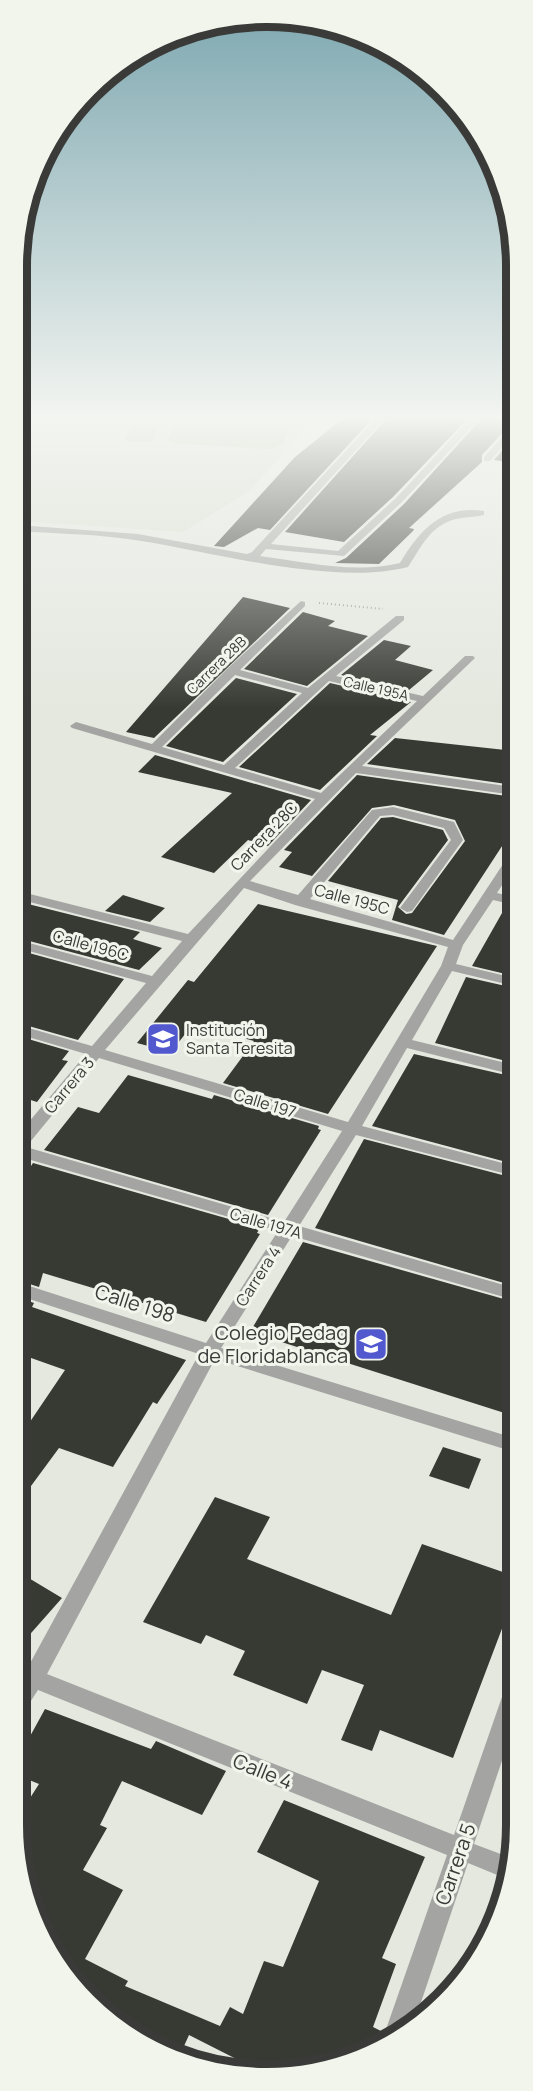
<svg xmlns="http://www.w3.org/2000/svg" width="533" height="2091" font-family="Manrope,sans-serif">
  <rect width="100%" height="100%" fill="#e4e8df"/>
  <path fill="#d7dece" d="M18 416H319L249 491 183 532 18 521Z"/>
  <path fill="#b8c8a0" d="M178 416H291C287 434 288 446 269 449L171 443 168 440Z
    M133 421 161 422 152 442 124 441Z"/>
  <path fill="#373a33" d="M346 416H375L270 530 258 528 224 547 214 546 295 457Z
    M389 416H470L394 496 344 542 285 532Z
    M484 416H512L505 424 510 425 482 455V462L409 528 414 529 413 531 379 564 335 563 346 558 404 504Z
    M514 437V463L494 460Z
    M243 597 290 608 154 738 126 732Z
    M303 612 335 621 328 626 368 636 307 686 244 669Z
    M384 640 411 646 395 660 433 670 409 690 341 675Z
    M236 678 297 694 223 762 166 746Z
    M330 683 411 702 370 735 377 736 320 790 239 767Z
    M395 738 514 751V785L367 764Z
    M155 755 311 800 268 846 248 840 214 873 161 857 232 793 138 772Z
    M357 775 514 797V845L506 840 444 935 392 920 398 900 328 881 381 818 393 817 443 830 448 840 398 907 406 914 412 913 465 841 455 820 394 805 372 808 312 876 279 867 292 852 284 850Z
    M123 895 165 908 150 922 105 911Z
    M28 904 140 932 133 939 162 948 139 970 18 938V914Z
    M258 904 437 946 328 1114 223 1083 254 1041 193 1024 171 1052 137 1043 188 980 194 982Z
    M506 906 514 907V976L472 966Z
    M18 950 124 979 78 1040 18 1023Z
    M466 977 514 988V1063L435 1043Z
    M18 1036 69 1051 62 1060 68 1061 37 1102 18 1096Z
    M414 1054 514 1077V1164L372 1126Z
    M128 1075 212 1099 214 1095 319 1126 318 1129 321 1130 268 1215 44 1150 78 1107 99 1113Z
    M364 1139 514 1178V1286L315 1228Z
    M17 1162 31 1166 33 1163 260 1228 257 1233 260 1234 206 1322 43 1273 39 1287 17 1280Z
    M303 1242 514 1302V1416L250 1332Z
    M17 1297 34 1303 32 1307 186 1360 157 1404 153 1402 113 1467 59 1448 17 1505V1441L65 1370 17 1353Z
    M443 1447 481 1459 469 1489 429 1476Z
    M215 1497 270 1517 247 1559 391 1615 422 1544 514 1576V1597L453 1758 380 1730 372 1751 341 1740 364 1685 322 1670 307 1704 233 1675 245 1651 206 1635 201 1644 143 1622Z
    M17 1571 62 1598 17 1649Z
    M45 1709 151 1749 156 1741 226 1771 202 1815 122 1781 100 1825 107 1828 83 1870 123 1890 85 1959 128 1981 125 1986 220 2026 230 2007 243 2014 264 1961 283 1967 319 1881 257 1852 284 1800 425 1857 382 1958 396 1964 373 2027 383 2032 384 2041 347 2061 262 2072 189 2035 180 2055 156 2049 146 2041 148 2037 128 2028 79 1990 35 1920 16 1824V1820L39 1784 17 1775V1760Z"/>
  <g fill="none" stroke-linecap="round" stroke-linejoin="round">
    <path stroke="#949790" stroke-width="2" stroke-dasharray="1 3" stroke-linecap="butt" d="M319 603 383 609"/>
    <path fill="#a4a5a2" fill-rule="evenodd" d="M378 416H387L271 544 338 551 396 498 473 416H482L402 502 344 556 266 549 260 556C305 562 355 574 400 563 420 530 442 505 484 511V515C475 517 466 517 456 519 431 525 421 547 408 567 333 586 218 553 141 541 101 534 59 534 18 531V525L138 534 247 554 252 552Z
      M511 427H514V434L490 461H484V457Z
      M301 601 305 602V606L240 670 308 688 396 616H404V620L336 676 423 696 465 656H473L475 658 362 766 514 787V795L356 773 250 881 298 895 372 810 393 807 454 822 463 840 412 911 407 912 400 908 451 840 444 828 393 815 380 816 310 899 453 940 509 855 514 854V867L497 893 514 897V905L493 900 463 945 456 964 514 978V986L452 971 412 1040 514 1065V1075L407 1048 362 1126 514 1166V1176L356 1135 299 1226 514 1288V1300L292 1236 221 1348 514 1438V1452L215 1359 47 1674 454 1835 503 1694 506 1687 514 1684V1725L474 1844 514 1859 507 1879 468 1863 413 2026 386 2040 384 2035 447 1855 38 1690 25 1710 17 1713 19 1682 17 1663 28 1667 199 1354 17 1295V1282L206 1343 278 1231 17 1156V1136L86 1054 18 1034V1025L92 1046 146 983 18 948V940L152 976 182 941 18 899V891L188 934 315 799 72 728 70 726 76 722 152 744 227 669ZM235 675 302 693 224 765 162 747ZM329 681 417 701 321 793 235 768ZM244 888 295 905 448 947 441 966 348 1122 105 1050ZM99 1058 342 1131 284 1222 26 1147Z"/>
  </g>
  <linearGradient id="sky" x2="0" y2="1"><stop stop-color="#7da7b0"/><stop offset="0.59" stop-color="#f3f5f1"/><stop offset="1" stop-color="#f3f5f1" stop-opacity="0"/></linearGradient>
  <rect width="533" height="709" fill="url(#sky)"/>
  <defs>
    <symbol id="school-square" viewBox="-11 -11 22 22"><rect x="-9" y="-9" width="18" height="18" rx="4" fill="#5259cf" stroke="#f1f5ec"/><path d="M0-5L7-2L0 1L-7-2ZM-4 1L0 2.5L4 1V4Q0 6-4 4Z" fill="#fff"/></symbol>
  </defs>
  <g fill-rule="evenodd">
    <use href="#school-square" x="144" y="1020" width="38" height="38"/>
    <use href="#school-square" x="352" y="1325" width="38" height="38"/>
  </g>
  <g text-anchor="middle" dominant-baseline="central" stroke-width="6" stroke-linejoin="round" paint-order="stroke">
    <g font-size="14" fill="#3a3b38" stroke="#f1f5ec">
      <text transform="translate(216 665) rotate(-44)">Carrera 28B</text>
      <text transform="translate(376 688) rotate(13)">Calle 195A</text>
    </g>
    <g font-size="16" fill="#3a3b38" stroke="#f1f5ec">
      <text transform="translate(264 836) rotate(-46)">Carrera 28C</text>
      <text transform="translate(352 899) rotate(15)">Calle 195C</text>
      <text transform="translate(91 945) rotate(15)">Calle 196C</text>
      <text transform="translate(69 1085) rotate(-50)">Carrera 3</text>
      <text transform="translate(265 1103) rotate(17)">Calle 197</text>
      <text transform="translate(266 1223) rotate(16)">Calle 197A</text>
      <text transform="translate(258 1276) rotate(-57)">Carrera 4</text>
    </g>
    <g font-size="16" fill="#3a3b38" stroke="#f1f5ec" text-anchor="start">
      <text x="186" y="1030">Institución<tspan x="186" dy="18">Santa Teresita</tspan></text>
    </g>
    <g font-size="20" fill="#3a3b38" stroke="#f1f5ec">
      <text transform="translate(135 1303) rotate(18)">Calle 198</text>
      <text transform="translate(263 1771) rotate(22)">Calle 4</text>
      <text transform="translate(455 1864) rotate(-71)">Carrera 5</text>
    </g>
    <g font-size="20" fill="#3a3b38" stroke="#f1f5ec" text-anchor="end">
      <text x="348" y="1332">Colegio Pedag<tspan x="348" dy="23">de Floridablanca</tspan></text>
    </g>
  </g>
  <path d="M0 0H533V2091H0ZM266 27H267A239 239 0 0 1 506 266V1825A239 239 0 0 1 267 2064H266A239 239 0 0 1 27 1825V266A239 239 0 0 1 266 27Z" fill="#f1f5ec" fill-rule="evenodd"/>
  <path fill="none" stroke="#3a3b38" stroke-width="8" d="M266 27H267A239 239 0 0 1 506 266V1825A239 239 0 0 1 267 2064H266A239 239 0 0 1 27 1825V266A239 239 0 0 1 266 27Z"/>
</svg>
